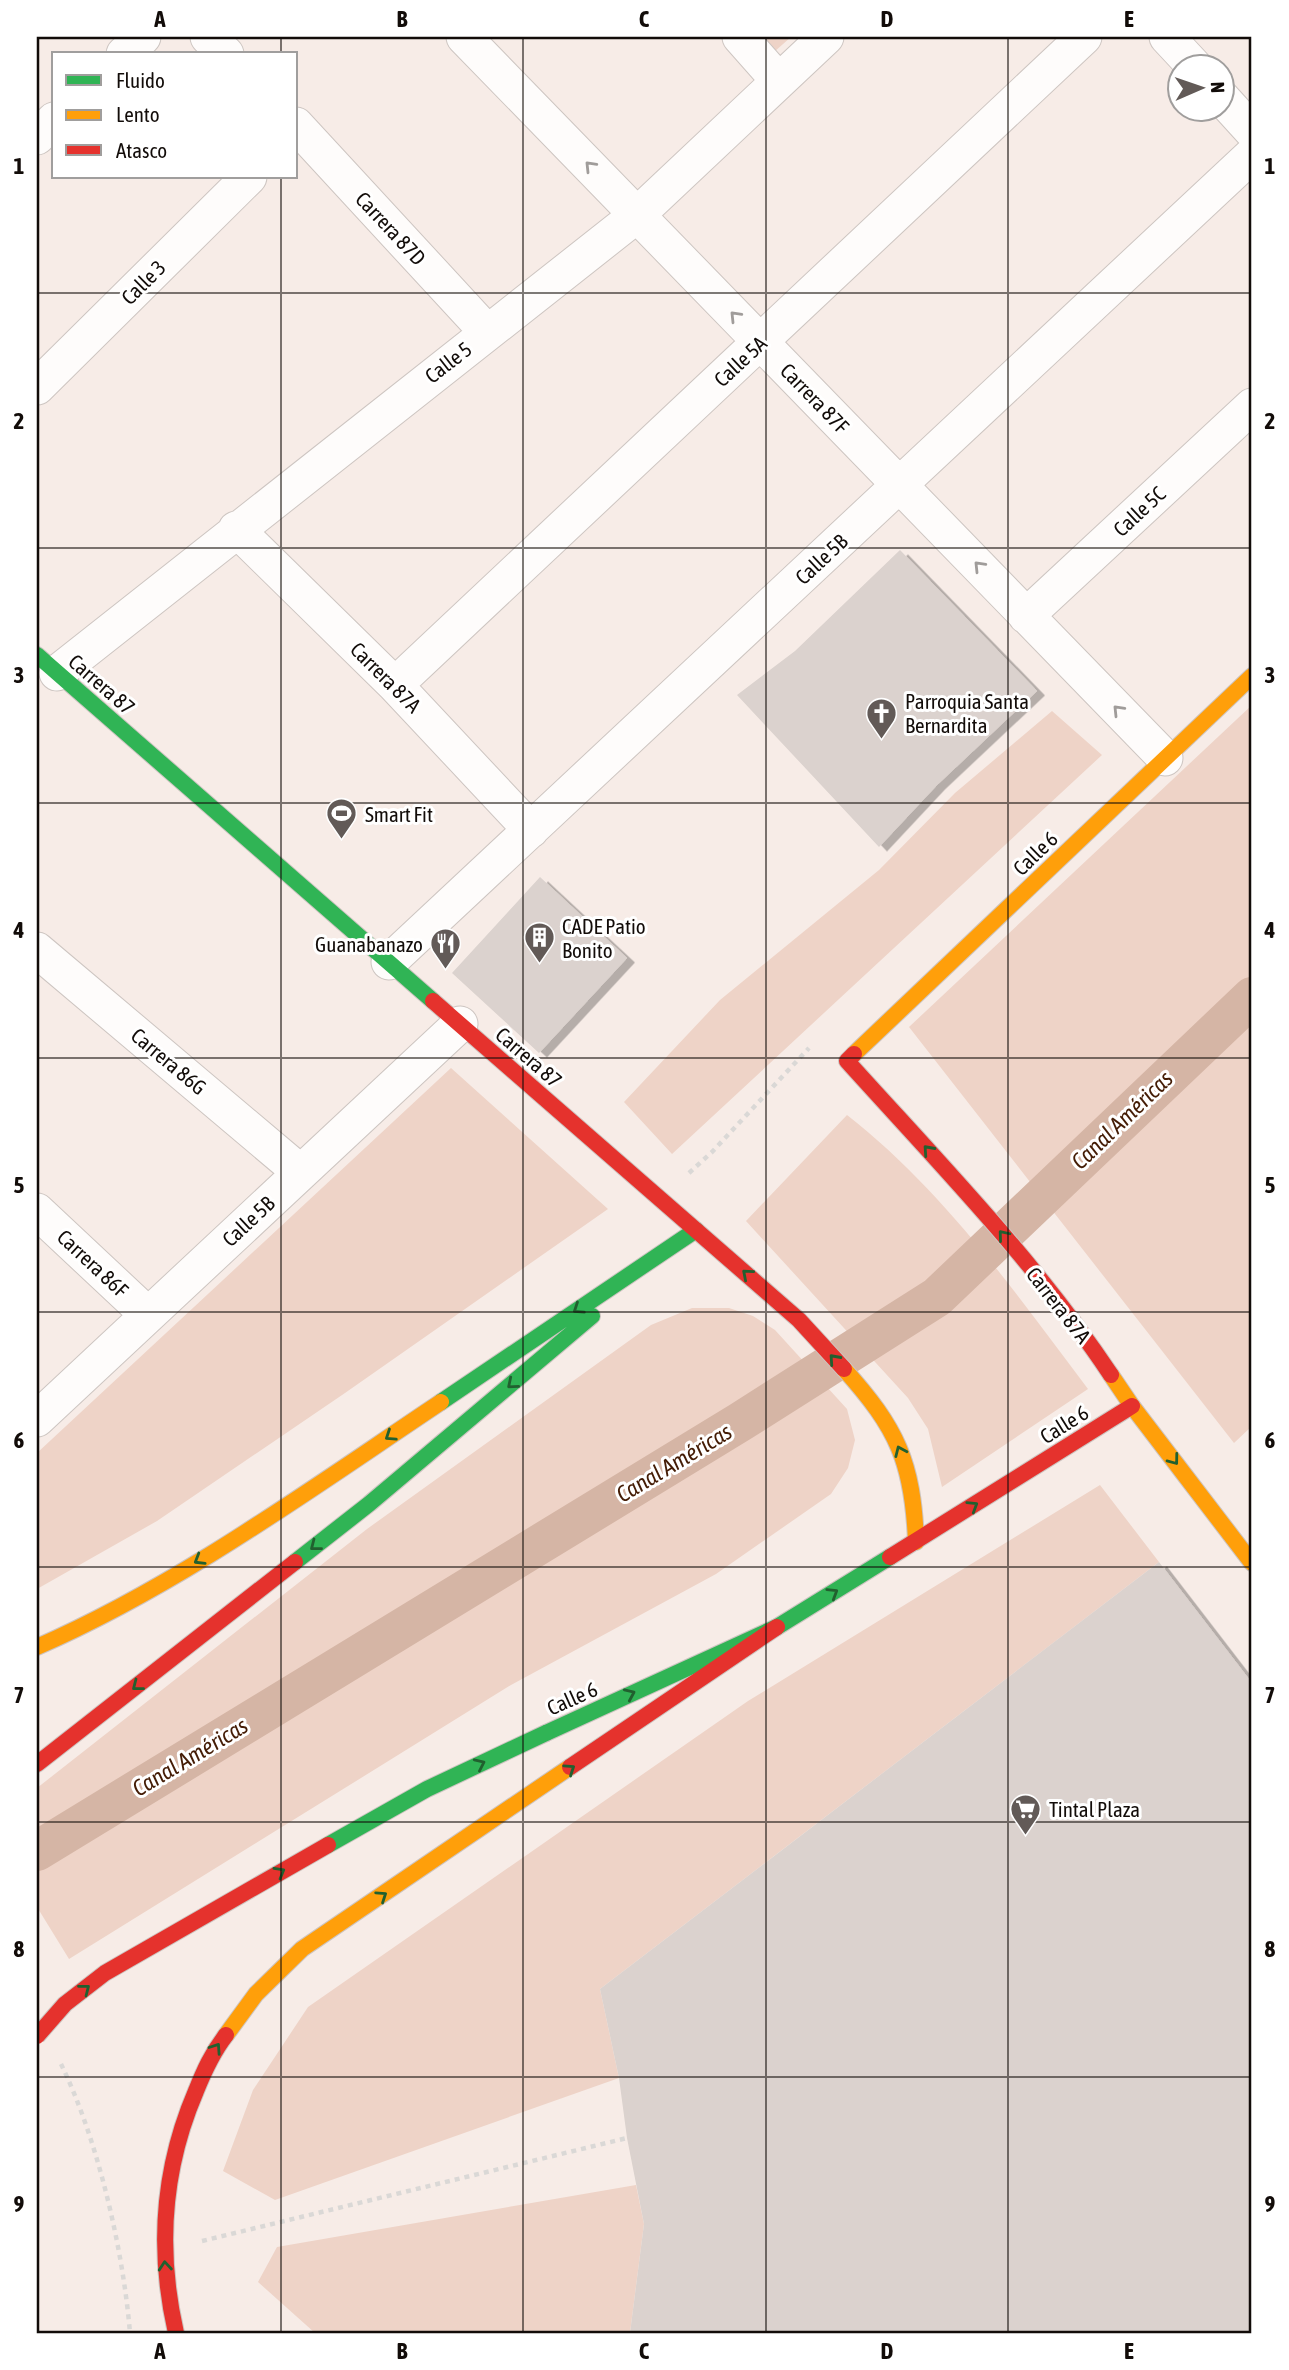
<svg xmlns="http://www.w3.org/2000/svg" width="1289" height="2370" font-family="'Asap Condensed',sans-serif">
  <defs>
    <filter id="shadow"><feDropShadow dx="8" dy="4.5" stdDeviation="0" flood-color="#0004"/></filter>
  </defs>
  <rect width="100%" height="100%" fill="#f7ece7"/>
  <path fill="#eed3c7" d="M760 37H791L774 52Z
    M1252 705V1426L1234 1443 909 1027Z
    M1052 711 1102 755 672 1154 624 1102 720 1000 879 870 955 793Z
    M451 1068 608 1209 345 1393 157 1521 37 1589V1453Z
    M847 1115C943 1190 1016 1293 1088 1389L942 1487 928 1429 908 1398 746 1221Z
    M692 1308H729L753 1316 775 1330 847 1409 855 1440 848 1468 831 1494 716 1574 511 1685 69 1959 37 1907V1788L367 1529 651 1325Z
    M1100 1485 1159 1562 600 1989 619 2078 275 2200 223 2171 253 2090 308 2007 748 1701Z
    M636 2185 644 2224 630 2333H315L258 2282 277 2247Z"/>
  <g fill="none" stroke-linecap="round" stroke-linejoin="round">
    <path stroke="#d5b5a5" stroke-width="40" d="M37 1851 740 1422 937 1297 1252 997"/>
  </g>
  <path fill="#dbd2ce" filter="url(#shadow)" d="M900 550 1037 691 937 785 879 847 737 695 795 651Z
    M540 877 627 958 539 1053 452 973Z
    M1159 1562 1252 1683V2333H630L644 2224 627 2138 619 2078 600 1989Z"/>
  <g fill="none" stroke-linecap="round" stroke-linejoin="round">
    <defs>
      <path id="street" d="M208 37 226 54
        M464 37 1165 758
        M740 37 779 81
        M1167 37 1194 66
        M124 54 143 37
        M1222 98 1252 131
        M296 125 487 332
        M37 137 54 120
        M37 387 249 177
        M236 529 395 685 531 830
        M1026 616 1252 406
        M57 673 637 215 826 37
        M395 685 1084 37
        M37 950 300 1172
        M389 962 1252 155
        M37 1211 148 1315
        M37 1419 460 1024"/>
      <path id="fast" d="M37 655 433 1001
        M441 1402 696 1230
        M295 1562 369 1504 592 1316
        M546 1733 777 1627 890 1557"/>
      <path id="slow" d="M854 1054 1252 676
        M844 1369C897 1428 913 1462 916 1542
        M1111 1375 1132 1406 1252 1563
        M37 1647C179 1585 312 1488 441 1402
        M226 2035 256 1994 302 1949 570 1767"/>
      <path id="jam" d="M433 1001 799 1320 844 1369
        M854 1054 847 1061C938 1162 1035 1261 1111 1375
        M890 1557 1132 1406
        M37 1764 295 1562
        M570 1767 777 1627
        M176 2333C157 2250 162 2170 196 2091 204 2071 212 2053 226 2035"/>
    </defs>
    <use href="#street" stroke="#cdc5c1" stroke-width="37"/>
    <use href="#fast" stroke="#cdc5c1" stroke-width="18"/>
    <use href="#slow" stroke="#cdc5c1" stroke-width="18"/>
    <use href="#jam" stroke="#cdc5c1" stroke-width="18"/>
    <path stroke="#dad8d6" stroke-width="4.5" stroke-dasharray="5 5" stroke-linecap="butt" d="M689 1173 712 1152 809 1048
      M61 2064C98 2140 123 2249 130 2333
      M202 2241 627 2138"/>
    <use href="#street" stroke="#fefcfb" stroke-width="35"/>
    <use href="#fast" stroke="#30b455" stroke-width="16"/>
    <use href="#slow" stroke="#ff9f0a" stroke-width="16"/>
    <use href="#jam" stroke="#e5322d" stroke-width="16"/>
    <defs>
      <path id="fast-bridge" d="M328 1845 427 1789 546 1733"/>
      <path id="jam-bridge" d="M37 2036 65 2004 105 1973 328 1845"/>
    </defs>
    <use href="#fast-bridge" stroke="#cdc5c1" stroke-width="18" stroke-linecap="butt"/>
    <use href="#jam-bridge" stroke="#cdc5c1" stroke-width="18" stroke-linecap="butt"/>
    <use href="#fast-bridge" stroke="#30b455" stroke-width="16"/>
    <use href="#jam-bridge" stroke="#e5322d" stroke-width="16"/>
  </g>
  <defs><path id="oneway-chevron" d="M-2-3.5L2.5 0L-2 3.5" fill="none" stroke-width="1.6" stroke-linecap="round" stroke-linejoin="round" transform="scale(1.75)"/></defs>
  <g stroke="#a09c9a">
    <use href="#oneway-chevron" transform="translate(590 166) rotate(-134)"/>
    <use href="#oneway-chevron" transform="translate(735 316) rotate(-134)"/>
    <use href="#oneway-chevron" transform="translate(979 566) rotate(-134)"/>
    <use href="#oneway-chevron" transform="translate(1118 710) rotate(-134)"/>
  </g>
  <g stroke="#21602f">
    <use href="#oneway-chevron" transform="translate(928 1150) rotate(-132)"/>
    <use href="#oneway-chevron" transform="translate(1003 1235) rotate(-130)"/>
    <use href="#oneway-chevron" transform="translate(747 1274) rotate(-139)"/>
    <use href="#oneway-chevron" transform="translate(578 1309) rotate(146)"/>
    <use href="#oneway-chevron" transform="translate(834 1359) rotate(-132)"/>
    <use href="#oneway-chevron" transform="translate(512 1384) rotate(140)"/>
    <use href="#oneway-chevron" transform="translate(390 1436) rotate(146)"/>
    <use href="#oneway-chevron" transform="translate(900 1451) rotate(-114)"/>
    <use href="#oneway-chevron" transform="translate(1174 1460) rotate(53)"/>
    <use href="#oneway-chevron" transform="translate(973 1506) rotate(-32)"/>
    <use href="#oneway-chevron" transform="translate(315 1546) rotate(142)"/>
    <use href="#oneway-chevron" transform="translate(199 1560) rotate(149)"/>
    <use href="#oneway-chevron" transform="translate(833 1593) rotate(-32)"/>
    <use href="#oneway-chevron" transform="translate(137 1686) rotate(142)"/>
    <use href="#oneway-chevron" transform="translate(630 1694) rotate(-24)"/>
    <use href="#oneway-chevron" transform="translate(480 1764) rotate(-25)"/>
    <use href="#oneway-chevron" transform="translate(570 1769) rotate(-34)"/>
    <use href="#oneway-chevron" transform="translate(280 1872) rotate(-30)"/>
    <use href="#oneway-chevron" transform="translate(382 1896) rotate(-34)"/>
    <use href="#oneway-chevron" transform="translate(85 1989) rotate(-38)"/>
    <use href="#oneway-chevron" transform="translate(216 2048) rotate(-56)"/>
    <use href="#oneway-chevron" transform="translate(165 2266) rotate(-95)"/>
  </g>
  <path fill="none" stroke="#120c09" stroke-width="2" stroke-opacity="0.55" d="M281 37V54M523 37V2333M766 37V2333M1008 37V2333M281 177V2333M37 293H1252M37 548H1252M37 803H1252M37 1058H1252M37 1312H1252M37 1567H1252M37 1822H1252M37 2077H1252"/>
  <defs>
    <symbol id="church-pin" viewBox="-11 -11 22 30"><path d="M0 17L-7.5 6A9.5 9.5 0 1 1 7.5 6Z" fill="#625a57" stroke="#fff"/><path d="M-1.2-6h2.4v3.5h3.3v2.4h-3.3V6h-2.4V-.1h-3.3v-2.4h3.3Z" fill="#fff"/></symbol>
    <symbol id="stadium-pin" viewBox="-11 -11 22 30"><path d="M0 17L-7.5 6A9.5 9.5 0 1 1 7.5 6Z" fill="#625a57" stroke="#fff"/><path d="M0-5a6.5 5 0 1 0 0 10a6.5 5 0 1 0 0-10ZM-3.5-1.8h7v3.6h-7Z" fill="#fff"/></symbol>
    <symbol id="building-pin" viewBox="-11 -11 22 30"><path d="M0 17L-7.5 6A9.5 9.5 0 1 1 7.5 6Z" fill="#625a57" stroke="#fff"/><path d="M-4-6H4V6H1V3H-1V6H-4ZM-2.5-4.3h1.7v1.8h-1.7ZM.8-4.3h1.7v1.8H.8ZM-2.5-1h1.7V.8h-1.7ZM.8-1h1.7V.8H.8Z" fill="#fff"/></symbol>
    <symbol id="restaurant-pin" viewBox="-11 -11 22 30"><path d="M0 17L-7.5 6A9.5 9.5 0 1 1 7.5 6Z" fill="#625a57" stroke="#fff"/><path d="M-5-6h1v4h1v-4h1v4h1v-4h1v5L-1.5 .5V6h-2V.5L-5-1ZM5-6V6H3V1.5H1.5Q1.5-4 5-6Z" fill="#fff"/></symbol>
    <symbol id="supermarket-pin" viewBox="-11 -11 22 30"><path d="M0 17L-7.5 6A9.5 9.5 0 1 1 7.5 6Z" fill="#625a57" stroke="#fff"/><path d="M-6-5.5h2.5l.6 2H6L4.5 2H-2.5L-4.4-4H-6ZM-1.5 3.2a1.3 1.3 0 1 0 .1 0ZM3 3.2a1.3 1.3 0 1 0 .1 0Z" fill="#fff"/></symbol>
  </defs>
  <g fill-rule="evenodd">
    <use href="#church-pin" x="864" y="696" width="35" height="47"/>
    <use href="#stadium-pin" x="324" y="796" width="35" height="47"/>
    <use href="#building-pin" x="522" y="920" width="35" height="47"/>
    <use href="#restaurant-pin" x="428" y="926" width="35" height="47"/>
    <use href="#supermarket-pin" x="1008" y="1792" width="35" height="47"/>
  </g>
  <g text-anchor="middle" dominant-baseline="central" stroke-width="6" stroke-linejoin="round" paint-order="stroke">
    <g font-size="21" fill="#120c09" stroke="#fff">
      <text transform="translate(391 228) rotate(47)">Carrera 87D</text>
      <text transform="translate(143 282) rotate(-45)">Calle 3</text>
      <text transform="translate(740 361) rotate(-43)">Calle 5A</text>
      <text transform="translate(448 362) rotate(-38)">Calle 5</text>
      <text transform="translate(815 398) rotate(46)">Carrera 87F</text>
      <text transform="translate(1139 511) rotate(-43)">Calle 5C</text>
      <text transform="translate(821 559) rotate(-43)">Calle 5B</text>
      <text transform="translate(386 677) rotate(45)">Carrera 87A</text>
      <text transform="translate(102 684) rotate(41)">Carrera 87</text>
      <text transform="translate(1035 853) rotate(-44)">Calle 6</text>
      <text transform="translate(529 1057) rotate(41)">Carrera 87</text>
      <text transform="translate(169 1061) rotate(40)">Carrera 86G</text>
      <text transform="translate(248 1221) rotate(-43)">Calle 5B</text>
      <text transform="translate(93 1263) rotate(43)">Carrera 86F</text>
      <text transform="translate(1059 1305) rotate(52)">Carrera 87A</text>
      <text transform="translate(1064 1424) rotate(-32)">Calle 6</text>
      <text transform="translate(572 1698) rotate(-24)">Calle 6</text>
    </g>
    <g font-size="21" fill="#120c09" stroke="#fff" text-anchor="start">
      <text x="905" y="701">Parroquia Santa<tspan x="905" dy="24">Bernardita</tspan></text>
      <text x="365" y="814">Smart Fit</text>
      <text x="562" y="926">CADE Patio<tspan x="562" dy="24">Bonito</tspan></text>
      <text x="423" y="944" text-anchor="end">Guanabanazo</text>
      <text x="1049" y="1809">Tintal Plaza</text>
    </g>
    <g font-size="23" font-style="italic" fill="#441c05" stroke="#fff">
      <text transform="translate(1122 1120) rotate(-44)">Canal Américas</text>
      <text transform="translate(674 1463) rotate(-31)">Canal Américas</text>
      <text transform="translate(190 1757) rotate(-31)">Canal Américas</text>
    </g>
  </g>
  <rect width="1289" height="2370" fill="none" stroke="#ffffff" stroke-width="77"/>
  <rect x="52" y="52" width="245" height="126" fill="#ffffff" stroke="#a09e9d" stroke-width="2"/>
  <rect x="66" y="75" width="35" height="10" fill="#30b455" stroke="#a09e9d" stroke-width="2"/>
  <text x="116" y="88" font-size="21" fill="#120c09">Fluido</text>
  <rect x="66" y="110" width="35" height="10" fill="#ff9f0a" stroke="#a09e9d" stroke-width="2"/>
  <text x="116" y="122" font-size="21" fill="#120c09">Lento</text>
  <rect x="66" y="145" width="35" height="10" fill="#e5322d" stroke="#a09e9d" stroke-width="2"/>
  <text x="116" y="158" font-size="21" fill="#120c09">Atasco</text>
  <g transform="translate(1201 88) rotate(88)"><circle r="33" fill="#ffffff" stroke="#a09e9d" stroke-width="2"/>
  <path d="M0-5L12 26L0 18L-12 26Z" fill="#625a57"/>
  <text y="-10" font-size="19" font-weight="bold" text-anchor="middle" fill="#120c09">N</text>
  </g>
  <rect x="38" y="38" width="1212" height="2294" fill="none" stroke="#120c09" stroke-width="2.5"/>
  <g font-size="23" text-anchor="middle" font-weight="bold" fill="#120c09">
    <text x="160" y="27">A</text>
    <text x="402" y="27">B</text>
    <text x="644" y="27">C</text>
    <text x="887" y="27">D</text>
    <text x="1129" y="27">E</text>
    <text x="19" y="174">1</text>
    <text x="1270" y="174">1</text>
    <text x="19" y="429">2</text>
    <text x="1270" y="429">2</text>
    <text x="19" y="683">3</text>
    <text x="1270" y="683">3</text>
    <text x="19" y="938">4</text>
    <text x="1270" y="938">4</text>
    <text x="19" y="1193">5</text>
    <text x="1270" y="1193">5</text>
    <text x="19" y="1448">6</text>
    <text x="1270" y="1448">6</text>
    <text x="19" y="1703">7</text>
    <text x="1270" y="1703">7</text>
    <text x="19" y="1957">8</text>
    <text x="1270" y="1957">8</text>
    <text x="19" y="2212">9</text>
    <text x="1270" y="2212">9</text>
    <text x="160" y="2359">A</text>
    <text x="402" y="2359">B</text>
    <text x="644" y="2359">C</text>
    <text x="887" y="2359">D</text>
    <text x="1129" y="2359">E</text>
  </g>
</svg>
